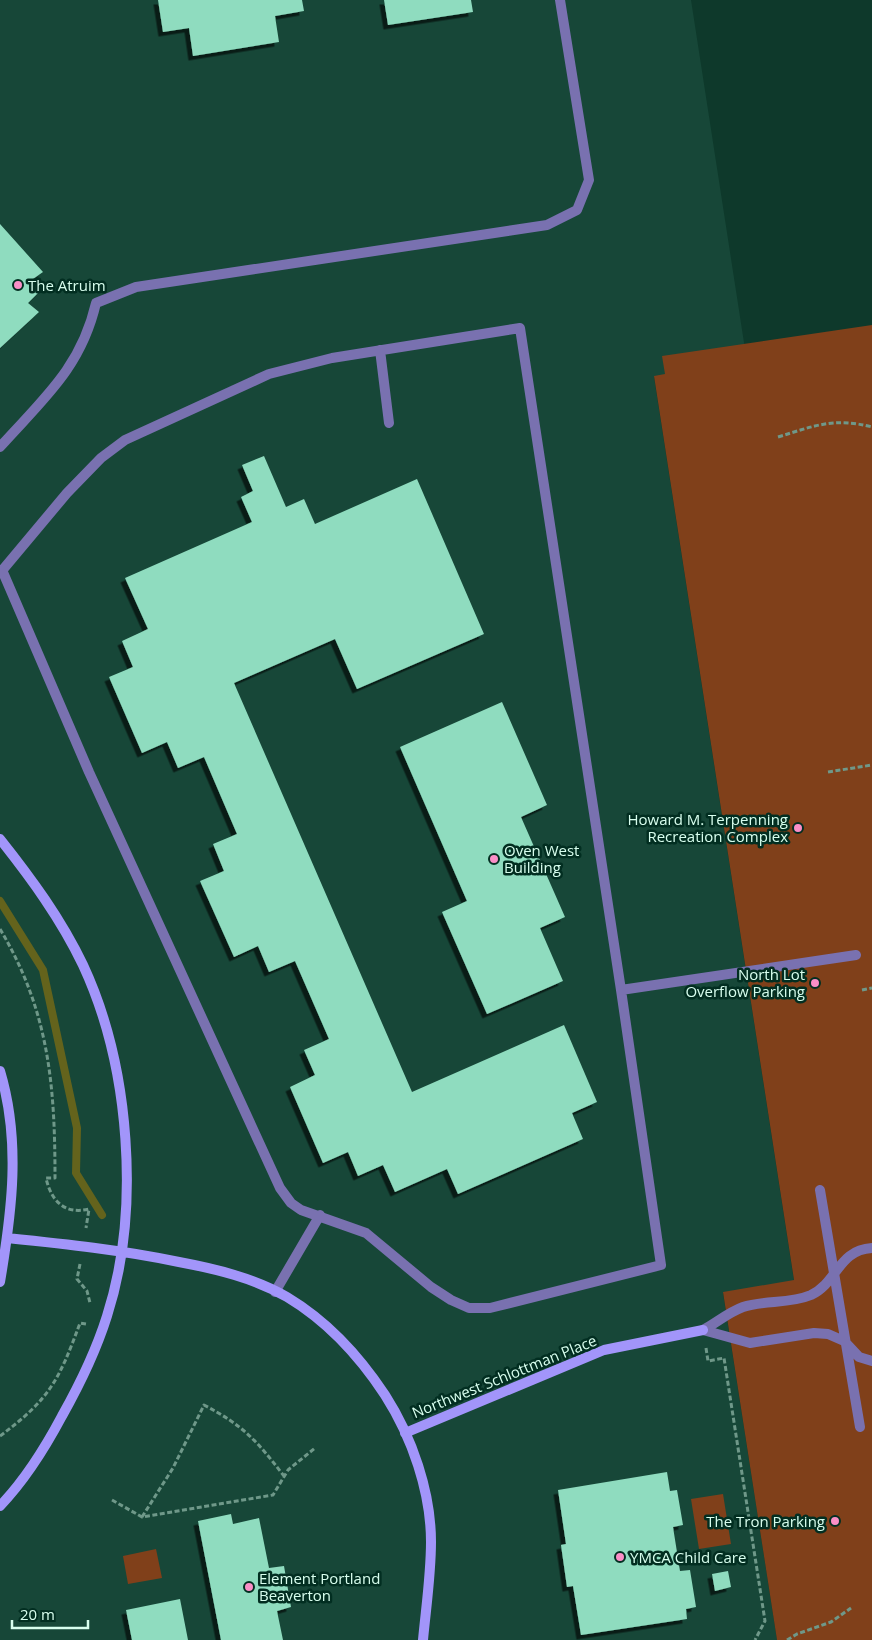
<svg xmlns="http://www.w3.org/2000/svg" width="872" height="1640" font-family="'Open Sans',sans-serif">
  <defs>
    <filter id="shadow"><feDropShadow dx="-4.5" dy="4.5" stdDeviation="0" flood-color="#0009"/></filter>
  </defs>
  <rect width="100%" height="100%" fill="#0e392b"/>
  <path fill="#174738" d="M0 0H691L747 362 654 377 794 1281 723 1293 777 1640H0Z"/>
  <path fill="#80401a" d="M872 325V1640H777L723 1292 794 1280 654 376 665 374 662 356Z
    M723 1494 731 1544 699 1549 691 1499Z
    M156 1549 162 1578 128 1584 123 1556Z"/>
  <g fill="none" stroke-linecap="round" stroke-linejoin="round">
    <path stroke="#64631c" stroke-width="8" d="M0 901 43 970 77 1128 76 1173 102 1215"/>
  </g>
  <path fill="#8fdcbf" filter="url(#shadow)" d="M158 0H302L304 11 275 16 279 42 193 56 189 28 163 32Z
    M384 0H471L473 12 388 25Z
    M0 224 43 272 30 281 41 290 28 303 39 312 0 348Z
    M264 456 286 507 304 499 315 524 417 479 484 634 357 689 335 639 234 683 412 1092 564 1025 597 1102 572 1113 583 1139 458 1194 447 1169 395 1192 383 1165 358 1176 348 1152 323 1163 290 1087 315 1075 304 1050 329 1039 295 961 269 972 258 946 234 957 200 881 224 871 213 844 237 834 204 757 178 768 167 742 142 753 109 677 133 667 122 641 148 629 125 578 252 522 241 497 253 491 242 465Z
    M502 702 547 805 521 817 565 917 540 928 563 981 487 1014 442 912 467 901 400 747Z
    M667 1472 670 1491 677 1490 683 1525 673 1527 680 1571 690 1570 696 1607 686 1609 687 1619 581 1635 573 1586 567 1587 561 1545 566 1544 558 1490Z
    M231 1514 233 1524 259 1518 269 1568 284 1566 291 1607 277 1611 283 1640H221L198 1521Z
    M728 1571 731 1587 715 1591 712 1574Z
    M180 1599 188 1640H132L126 1610Z"/>
  <g fill="none" stroke-linecap="round" stroke-linejoin="round">
    <path stroke="#6f9889" stroke-width="3" stroke-dasharray="5 2.5" stroke-linecap="butt" d="M778 437C814 426 834 417 872 427
      M828 772 872 765
      M0 929C49 1011 55 1085 55 1178H46C51 1201 65 1215 89 1209L86 1228
      M862 990 872 988
      M80 1264 77 1279 87 1291 90 1303
      M706 1348 708 1361 724 1358 765 1621 755 1640
      M0 1436C50 1399 59 1380 80 1323L86 1324
      M112 1500 142 1517 273 1495 288 1470 315 1448
      M142 1517 173 1468 204 1405C244 1426 257 1441 284 1476
      M787 1640 797 1634 831 1622 851 1608"/>
    <path stroke="#7971b0" stroke-width="10" d="M380 350 389 423
      M0 447C43 399 81 368 96 303L136 287 547 225 577 210 589 180 560 0
      M2 570 89 772 280 1188 291 1203 301 1210 366 1233 431 1287 451 1300 469 1308H490L661 1265 621 990
      M0 573 67 493 101 458 125 440 269 374 332 358 520 328 621 990 856 955
      M820 1190 860 1427
      M275 1292 320 1215
      M703 1330C716 1323 729 1312 743 1307 764 1300 790 1304 811 1295 838 1282 838 1250 872 1248
      M703 1330 750 1343 814 1333 828 1334 844 1341 859 1357 872 1361"/>
    <path stroke="#a295fa" stroke-width="10" d="M0 839C31 878 61 919 83 965 130 1066 141 1210 107 1316 96 1351 80 1384 62 1416 45 1448 25 1480 0 1506
      M0 1071C21 1141 12 1211 0 1282
      M7 1238C65 1244 122 1250 179 1262 216 1269 254 1278 287 1297 327 1321 360 1357 385 1395 412 1437 431 1492 431 1542 431 1574 426 1608 423 1640
      M405 1433 604 1350 703 1330"/>
  </g>
  <g fill="#fa8fc7" stroke="#022e21" stroke-width="2">
    <circle cx="18" cy="285" r="5"/>
    <circle cx="798" cy="828" r="5"/>
    <circle cx="494" cy="859" r="5"/>
    <circle cx="815" cy="983" r="5"/>
    <circle cx="835" cy="1521" r="5"/>
    <circle cx="620" cy="1557" r="5"/>
    <circle cx="249" cy="1587" r="5"/>
  </g>
  <g text-anchor="middle" dominant-baseline="central" stroke-width="5" stroke-linejoin="round" paint-order="stroke">
    <g font-size="15" fill="#d8feee" stroke="#022e21" text-anchor="start">
      <text x="28" y="285">The Atruim</text>
      <text x="788" y="819" text-anchor="end">Howard M. Terpenning<tspan x="788" dy="17">Recreation Complex</tspan></text>
      <text x="504" y="850">Oven West<tspan x="504" dy="17">Building</tspan></text>
      <text x="805" y="974" text-anchor="end">North Lot<tspan x="805" dy="17">Overflow Parking</tspan></text>
      <text x="825" y="1521" text-anchor="end">The Tron Parking</text>
      <text x="630" y="1557">YMCA Child Care</text>
      <text x="259" y="1578">Element Portland<tspan x="259" dy="17">Beaverton</tspan></text>
    </g>
    <g font-size="15" fill="#d8feee" stroke="#022e21">
      <text transform="translate(504 1376) rotate(-22)">Northwest Schlottman Place</text>
    </g>
  </g>
  <path d="M12 1620v8h76v-8" fill="none" stroke="#d8feee" stroke-width="2.5"/>
  <text x="20" y="1620" font-size="15" fill="#d8feee" stroke="#022e21" stroke-width="4" paint-order="stroke">20 m</text>
</svg>
